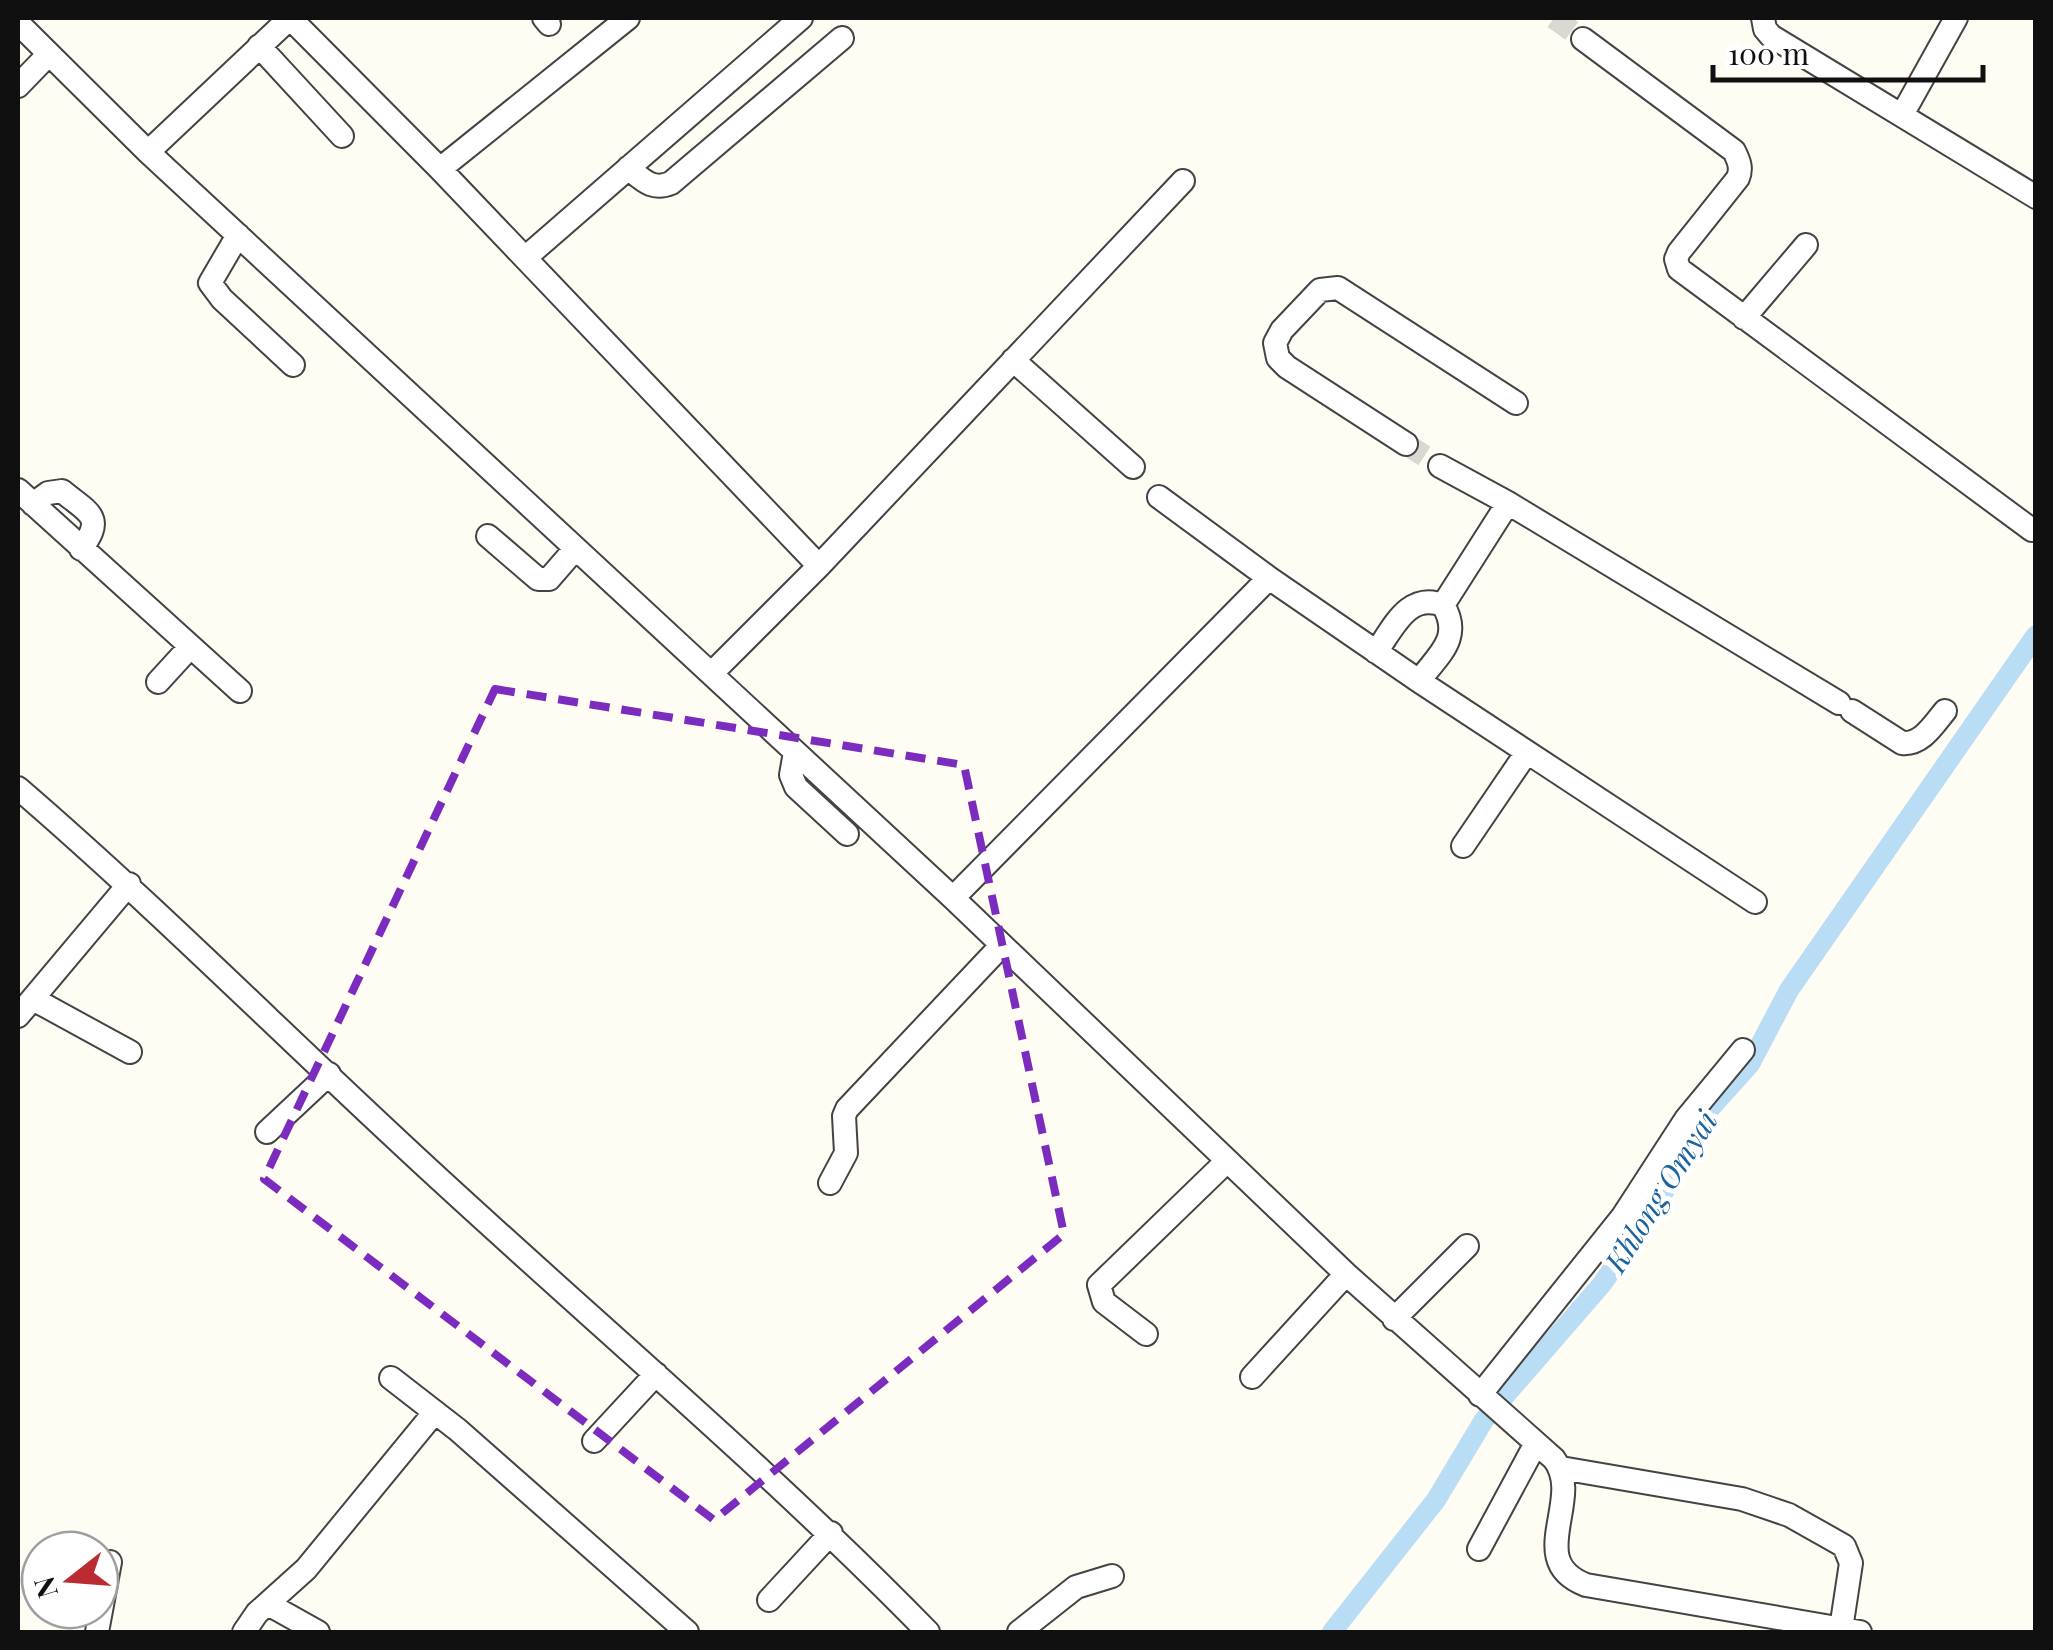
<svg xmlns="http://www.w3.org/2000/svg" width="2053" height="1650" font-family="'Playfair Display',serif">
  <rect width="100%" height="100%" fill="#fefcf3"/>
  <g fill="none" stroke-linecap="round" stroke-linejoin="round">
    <path stroke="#b9ddf4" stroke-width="20" d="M1332 1632 1436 1500 1484 1420 1602 1284 1656 1208 1697 1123 1750 1064 1789 990 2036 635"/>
    <path stroke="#dad9d1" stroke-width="22" stroke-dasharray="22 11" stroke-linecap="butt" d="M1554 18 1583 39
      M1406 444 1440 466"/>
    <defs>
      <path id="minor" d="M290 18 440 169 819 566
        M544 18 549 24
        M1763 18 1765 29 1771 36 2036 197
        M18 23 148 152 953 898 1346 1274 1554 1459C1585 1499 1523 1561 1586 1585L1860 1632
        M1583 39 1734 151C1739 161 1742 168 1738 178L1679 252 1676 259 1679 269 2032 530
        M259 46 342 136
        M18 86 49 54
        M1902 115 1956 18
        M148 152 290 18
        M628 168C643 180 652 191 671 183L842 38
        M440 169 628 18
        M238 235 210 283 222 299 293 365
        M525 258 801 18
        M1744 318 1806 245
        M1013 360 1133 467
        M1406 444 1287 367 1278 358 1275 343 1282 330 1320 290 1338 288 1516 403
        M1440 466 1508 503
        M18 490 240 691
        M1159 497 1269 578
        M33 504 48 493 62 491C88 513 106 516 81 549
        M488 536 538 579H549L575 549
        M1443 605 1508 503 1839 703
        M1376 652C1394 627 1408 592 1443 605 1463 638 1438 655 1419 681
        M712 673 819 566 1183 181
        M158 682 190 647
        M1852 711 1902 743C1922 745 1934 724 1945 711
        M795 752 791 775 796 787 847 834
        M18 788C148 900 269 1021 395 1138 572 1304 759 1459 928 1632
        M1463 846 1527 752
        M953 898 1269 578 1419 681 1755 902
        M33 999 130 1052
        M18 1016 129 884
        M267 1132 329 1074
        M830 1183 846 1153 844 1116 847 1109 1001 946
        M1394 1319 1467 1246
        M1146 1334 1104 1302 1099 1285 1227 1161
        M1252 1377 1346 1274
        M391 1378 458 1430 687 1632
        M1480 1395 1623 1216 1686 1119 1743 1050
        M594 1441 656 1374
        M1561 1468 1742 1499 1789 1515 1844 1546 1851 1563 1841 1629
        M1479 1549 1535 1445
        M769 1600 831 1533
        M268 1604 318 1632
        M97 1632 110 1562
        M244 1632 257 1613 306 1569 434 1413
        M1019 1632 1076 1587 1112 1576"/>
    </defs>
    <use href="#minor" stroke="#434343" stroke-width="26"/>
    <use href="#minor" stroke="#fff" stroke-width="22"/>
  </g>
  <path fill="none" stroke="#7b2cbf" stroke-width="8" stroke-dasharray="20 12" stroke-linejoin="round" d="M495 689 964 765 1064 1234 714 1520 264 1179Z"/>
  <g text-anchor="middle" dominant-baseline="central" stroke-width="10" stroke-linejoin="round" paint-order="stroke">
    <g font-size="30" font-style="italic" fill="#1d639e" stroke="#fff">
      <text transform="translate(1660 1191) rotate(-58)">Khlong Omyai</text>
    </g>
  </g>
  <rect width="2053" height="1650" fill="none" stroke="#101010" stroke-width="40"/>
  <g transform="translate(70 1580) rotate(253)"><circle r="48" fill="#ffffff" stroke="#9f9f9f" stroke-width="2.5"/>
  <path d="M0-8L18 38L0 25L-18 38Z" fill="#bb2c31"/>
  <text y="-15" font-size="28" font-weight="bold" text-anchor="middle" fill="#101010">N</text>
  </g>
  <path d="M1713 65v15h270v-15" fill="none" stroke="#101010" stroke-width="5"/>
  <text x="1728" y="65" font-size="30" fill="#101010" stroke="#ffffff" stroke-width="8" paint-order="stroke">100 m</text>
</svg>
